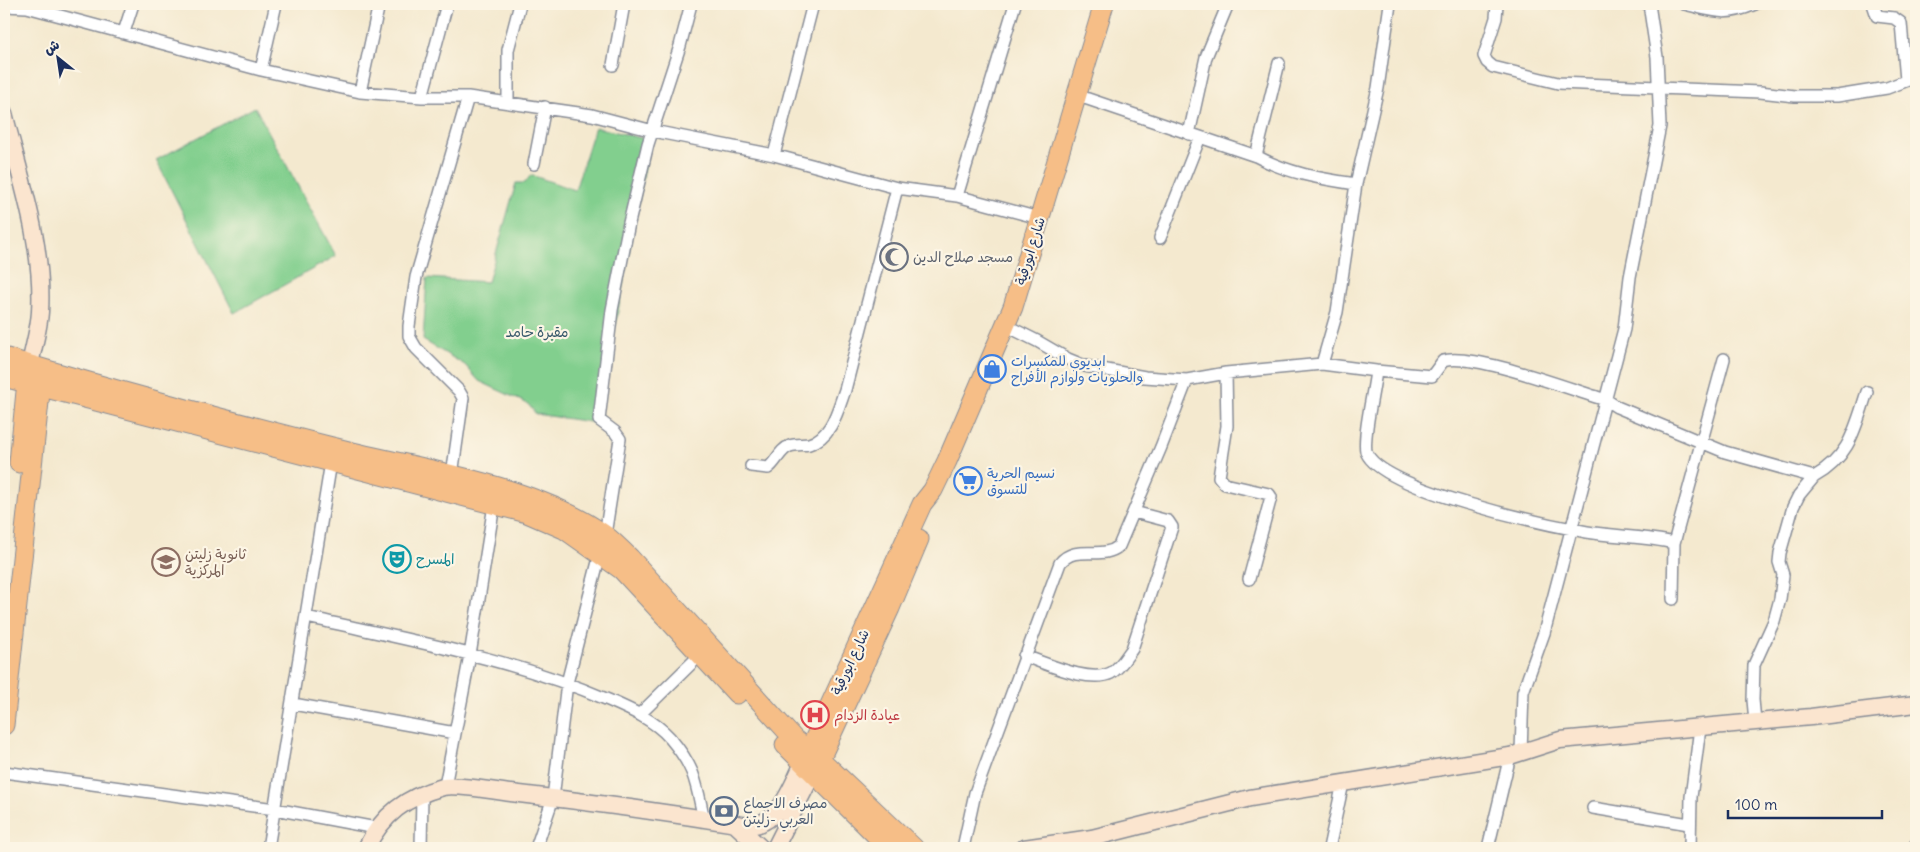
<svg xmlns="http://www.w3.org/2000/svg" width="1920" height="852" font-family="Delius,'Playpen Sans Arabic',sans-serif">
  <rect width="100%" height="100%" fill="#fcf5e5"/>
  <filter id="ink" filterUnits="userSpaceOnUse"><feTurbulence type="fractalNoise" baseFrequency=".02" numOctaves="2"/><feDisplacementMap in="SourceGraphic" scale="10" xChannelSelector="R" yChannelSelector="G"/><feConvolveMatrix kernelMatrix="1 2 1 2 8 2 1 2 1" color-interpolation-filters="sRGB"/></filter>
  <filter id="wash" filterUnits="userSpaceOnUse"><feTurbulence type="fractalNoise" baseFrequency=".0096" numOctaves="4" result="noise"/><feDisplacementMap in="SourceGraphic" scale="20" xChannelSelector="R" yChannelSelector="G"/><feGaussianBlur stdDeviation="1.12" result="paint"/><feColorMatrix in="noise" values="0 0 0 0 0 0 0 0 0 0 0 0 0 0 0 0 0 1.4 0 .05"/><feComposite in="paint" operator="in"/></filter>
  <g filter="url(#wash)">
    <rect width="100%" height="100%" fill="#f4e9cf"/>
    <path fill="#82cf8e" stroke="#4e7f76" d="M255 107 336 256 234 313 156 160Z
      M595 127 650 140 597 423 536 414 528 404 479 381 465 365 423 340 427 278 488 282 516 183H525L531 175 575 190Z"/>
  </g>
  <g filter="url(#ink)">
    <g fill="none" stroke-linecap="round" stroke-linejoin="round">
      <defs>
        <path id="street" d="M1497 4 1496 18 1484 56 1487 62 1493 67 1558 83 1658 87
          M1684 4C1715 11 1725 17 1755 4
          M1873 4 1877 16 1894 18 1901 23 1906 80
          M4 6 27 7 261 70 360 92 422 97H468L592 115 653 131 774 155 897 188 957 196 1039 218
          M124 32 133 4
          M613 65 624 4
          M261 70 276 4
          M1658 88 1760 92 1795 96H1837L1887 88 1916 77
          M360 92 379 4
          M1076 95 1256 156 1279 63
          M422 97 447 4
          M508 101V50L520 4
          M1189 134 1206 57 1228 4
          M774 155 813 4
          M1256 156C1287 173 1321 179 1356 184
          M534 164 545 107
          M957 196 1015 4
          M1160 238 1200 137
          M1005 325 1037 341 1068 359 1085 366 1145 377 1187 380 1226 373 1322 364 1376 371C1374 390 1363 435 1366 451 1376 489 1549 525 1587 532 1616 537 1646 536 1674 543L1673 599
          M1322 364 1337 312 1356 184 1378 88 1390 4
          M1376 371 1432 376 1443 361C1473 352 1572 390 1606 400L1617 407 1725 452 1814 477C1850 457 1855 428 1867 392
          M1226 373 1227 426 1219 477 1225 484 1269 494 1271 497 1249 579
          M751 466 768 468C776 463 780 449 790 446 796 444 803 445 809 444 832 437 838 409 845 390L897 188
          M452 475 463 398 459 391 416 348 409 336V326L416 277 468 97
          M605 535 620 439 615 432 599 420 612 310 629 223 648 144 680 46 691 4
          M1674 543 1724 359
          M307 617C407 640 511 658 606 699 629 709 653 719 670 738 696 769 696 783 704 820
          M1024 656C1046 663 1089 684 1111 673 1120 668 1126 657 1132 649L1172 527 1168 521 1134 512
          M293 704 455 733
          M640 714 700 655
          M1755 721 1753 700 1754 665 1774 621 1780 599 1783 575 1779 562 1780 553 1793 507 1799 495 1814 477
          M1521 752 1523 692 1544 633 1624 329 1630 277 1660 126 1657 57 1649 4
          M4 772 275 809 376 828
          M445 786 470 655 494 505
          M1593 808 1689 824
          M268 848 332 456
          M421 848 422 795
          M536 848 553 798 567 683 600 554
          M963 848 975 793 1060 563C1076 543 1102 561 1119 546L1161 447 1187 380
          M1329 848 1343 783
          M1488 848 1510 756
          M1690 848 1691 797 1700 728
          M1913 848 1916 844"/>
        <path id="secondary" d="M4 113C20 177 44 245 40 312 39 329 33 348 30 365
          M735 824 761 848
          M366 848C383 814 406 797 443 787 456 784 496 791 511 793 590 802 670 813 749 826 783 824 794 778 809 751
          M775 848 818 763
          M1024 848 1092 838 1250 798 1510 756 1560 740 1811 717 1916 704"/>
        <path id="primary" d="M4 357C112 390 222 419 332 447 417 469 534 484 605 535 614 542 622 550 630 558L794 739 820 759 914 848
          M4 377 527 513 564 529 622 570 737 694
          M19 463 28 371
          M4 725 42 374
          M785 745 889 848
          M809 751 922 504 933 490 947 461 1013 307 1104 4
          M820 759 890 608 919 539"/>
      </defs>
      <use href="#street" stroke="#888c96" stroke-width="14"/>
      <use href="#secondary" stroke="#888c96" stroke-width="19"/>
      <use href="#primary" stroke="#888c96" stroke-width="21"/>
      <use href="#street" stroke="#fff" stroke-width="11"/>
      <use href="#secondary" stroke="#fbe5cf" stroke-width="16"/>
      <use href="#primary" stroke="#f6be87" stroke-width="19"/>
    </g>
  </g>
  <defs>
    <symbol id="mosque-ring" viewBox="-11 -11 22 22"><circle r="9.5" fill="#fcf5e5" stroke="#6b7280" stroke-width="1.5"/><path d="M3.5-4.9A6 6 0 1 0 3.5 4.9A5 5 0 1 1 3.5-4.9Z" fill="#6b7280"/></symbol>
    <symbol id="shop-ring" viewBox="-11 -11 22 22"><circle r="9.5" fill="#fcf5e5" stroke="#3f7fe0" stroke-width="1.5"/><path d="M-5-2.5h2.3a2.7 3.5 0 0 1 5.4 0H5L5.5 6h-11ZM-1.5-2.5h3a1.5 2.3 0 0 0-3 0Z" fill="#3f7fe0"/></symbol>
    <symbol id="supermarket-ring" viewBox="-11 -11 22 22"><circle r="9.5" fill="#fcf5e5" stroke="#3f7fe0" stroke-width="1.5"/><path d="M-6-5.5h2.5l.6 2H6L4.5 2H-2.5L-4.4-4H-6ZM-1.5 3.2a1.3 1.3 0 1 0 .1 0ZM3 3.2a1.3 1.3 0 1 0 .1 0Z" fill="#3f7fe0"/></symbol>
    <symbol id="theatre-ring" viewBox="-11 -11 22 22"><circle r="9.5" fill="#fcf5e5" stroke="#0f9aa8" stroke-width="1.5"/><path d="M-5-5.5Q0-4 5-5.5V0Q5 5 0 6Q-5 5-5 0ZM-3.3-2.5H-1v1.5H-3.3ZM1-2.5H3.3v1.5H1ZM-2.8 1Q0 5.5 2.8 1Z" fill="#0f9aa8"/></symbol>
    <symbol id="school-ring" viewBox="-11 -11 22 22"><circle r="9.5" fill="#fcf5e5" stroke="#8d6e63" stroke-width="1.5"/><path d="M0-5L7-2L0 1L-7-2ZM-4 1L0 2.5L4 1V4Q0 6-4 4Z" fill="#8d6e63"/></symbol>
    <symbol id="hospital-ring" viewBox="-11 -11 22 22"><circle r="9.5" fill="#fcf5e5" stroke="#e0444e" stroke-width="1.5"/><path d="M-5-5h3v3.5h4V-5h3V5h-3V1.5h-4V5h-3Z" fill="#e0444e"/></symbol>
    <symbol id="bank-ring" viewBox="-11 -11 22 22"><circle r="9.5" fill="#fcf5e5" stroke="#5c6f8a" stroke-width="1.5"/><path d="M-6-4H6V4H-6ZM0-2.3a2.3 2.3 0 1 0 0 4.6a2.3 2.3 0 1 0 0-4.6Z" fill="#5c6f8a"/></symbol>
  </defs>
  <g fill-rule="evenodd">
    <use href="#mosque-ring" x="878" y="241" width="32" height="32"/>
    <use href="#shop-ring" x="976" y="353" width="32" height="32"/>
    <use href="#supermarket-ring" x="952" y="465" width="32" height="32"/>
    <use href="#theatre-ring" x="381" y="543" width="32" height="32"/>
    <use href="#school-ring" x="150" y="546" width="32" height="32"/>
    <use href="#hospital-ring" x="799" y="699" width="32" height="32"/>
    <use href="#bank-ring" x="708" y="795" width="32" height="32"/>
  </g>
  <g text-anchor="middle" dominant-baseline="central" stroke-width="4.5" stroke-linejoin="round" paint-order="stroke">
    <g font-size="14" fill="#1b2f5e" stroke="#fcf5e5">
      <text transform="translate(1030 251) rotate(-73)">شارع ابورقية</text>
      <text transform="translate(850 662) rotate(-65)">شارع ابورقية</text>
    </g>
    <g font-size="14" fill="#5b616d" stroke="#fcf5e5" text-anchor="start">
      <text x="913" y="257">مسجد صلاح الدين</text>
    </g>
    <g font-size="14" fill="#35576a" stroke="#fcf5e5">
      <text x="537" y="332">مقبرة حامد</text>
    </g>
    <g font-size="14" fill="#366cbe" stroke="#fcf5e5" text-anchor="start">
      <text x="1011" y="361">ابديوي للمكسرات<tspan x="1011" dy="16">والحلويات ولوازم الأفراح</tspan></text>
      <text x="987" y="473">نسيم الحرية<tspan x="987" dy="16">للتسوق</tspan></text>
    </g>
    <g font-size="14" fill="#785e54" stroke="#fcf5e5" text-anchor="start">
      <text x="185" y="554">ثانوية زليتن<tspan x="185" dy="16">المركزية</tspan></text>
    </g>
    <g font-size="14" fill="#0d838f" stroke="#fcf5e5" text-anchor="start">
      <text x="416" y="559">المسرح</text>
    </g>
    <g font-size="14" fill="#be3a42" stroke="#fcf5e5" text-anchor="start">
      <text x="834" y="715">عيادة الزدام</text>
    </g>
    <g font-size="14" fill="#4e5e75" stroke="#fcf5e5" text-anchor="start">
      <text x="743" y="803">مصرف الاجماع<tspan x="743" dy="16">العربي -زليتن</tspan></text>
    </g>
  </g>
  <rect width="1920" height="852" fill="none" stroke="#fcf5e5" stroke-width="20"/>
  <g transform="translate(58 58) rotate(330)" stroke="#fcf5e5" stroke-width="4" paint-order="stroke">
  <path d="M0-4L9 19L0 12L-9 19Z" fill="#1b2f5e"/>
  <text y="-8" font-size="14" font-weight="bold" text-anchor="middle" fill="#1b2f5e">ش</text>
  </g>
  <path d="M1728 810v8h154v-8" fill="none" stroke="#1b2f5e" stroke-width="2.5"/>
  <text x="1735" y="810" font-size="15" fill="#1b2f5e" stroke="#fcf5e5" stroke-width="4" paint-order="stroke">100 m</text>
</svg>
